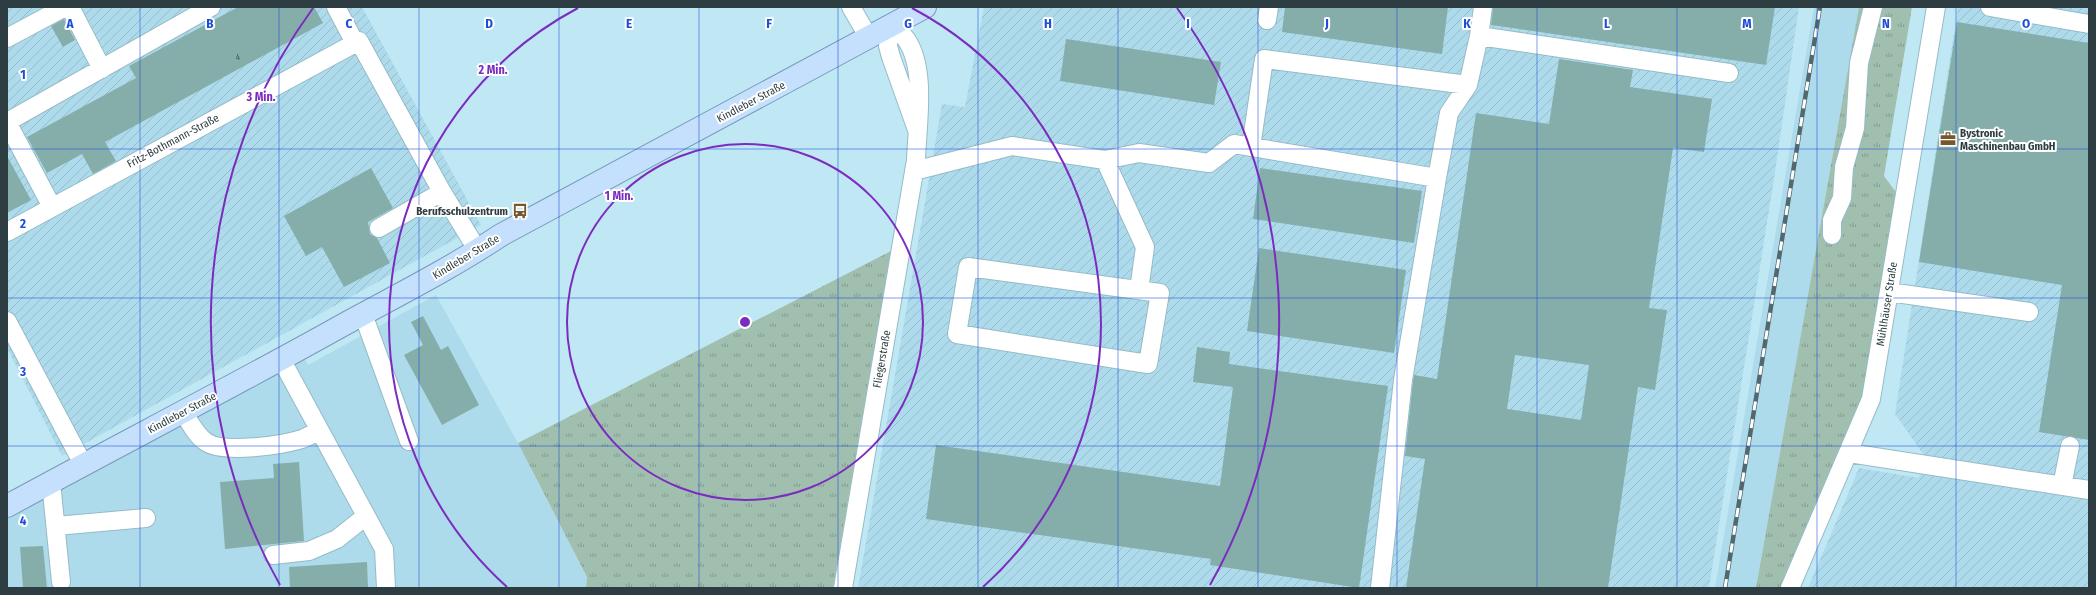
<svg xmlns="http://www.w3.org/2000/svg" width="2096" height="595" font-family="'Fira Sans Condensed',sans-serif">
  <defs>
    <pattern id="industrial-furrows" width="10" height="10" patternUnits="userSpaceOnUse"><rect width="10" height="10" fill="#addbeb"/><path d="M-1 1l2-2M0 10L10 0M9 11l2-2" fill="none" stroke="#95bdcb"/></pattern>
    <pattern id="grass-tufts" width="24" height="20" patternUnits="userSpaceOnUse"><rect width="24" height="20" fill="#a1bfae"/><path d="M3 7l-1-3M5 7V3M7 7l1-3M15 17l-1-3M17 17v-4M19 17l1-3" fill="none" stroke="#849c8f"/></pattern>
  </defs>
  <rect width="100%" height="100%" fill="#c0e8f4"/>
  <path fill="#addbeb" d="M1814 7H1859L1756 588H1715Z
    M436 295 518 443 587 577 586 588H7V519L304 358 308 365Z"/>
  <path fill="url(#industrial-furrows)" d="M7 7H362L481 225 62 456 7 348Z
    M984 7H1799L1774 179 1709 588H858L942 104 965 107Z
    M1958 7H2089V588H1808L1859 468 1919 478 1923 454 1895 414Z"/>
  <path fill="url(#grass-tufts)" d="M1859 7H1912L1884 176 1898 195 1868 375 1859 407 1783 588H1756Z
    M891 251 833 588H586L587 577 518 443Z"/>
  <path fill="#85aeab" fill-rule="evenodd" d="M238 7H314L323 23 105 142 116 161 93 174 82 154 47 173 27 137 136 78 129 66Z
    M1285 7H1448L1442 54 1282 32Z
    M1493 7H1775L1766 65 1491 25Z
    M64 19 75 40 63 47 51 26Z
    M1957 22 2089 43V440L2039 432 2062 285 1919 262Z
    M1066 39 1221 62 1214 105 1060 81Z
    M1559 59 1633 70 1630 87 1712 99 1704 152 1673 148 1649 308 1667 310 1655 390 1638 387 1608 588H1406L1425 459 1405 456 1413 381 1414 375 1437 379 1476 113 1549 124ZM1515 355 1589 365 1581 420 1507 409Z
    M7 156 31 200 7 213Z
    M371 168 393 208 368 222 370 234 377 238 390 263 344 287 322 247 306 256 284 216Z
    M1260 168 1422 191 1414 243 1253 219Z
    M1259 248 1406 270 1394 353 1247 331Z
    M423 316 441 350 448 346 479 405 442 425 404 355 423 345 411 322Z
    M1197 347 1230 352 1229 364 1388 386 1359 588 1210 565 1211 559 926 519 936 445 1220 486 1233 387 1193 382Z
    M299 462 304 541 225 549 220 482 274 478 273 464Z
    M43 546 47 588H23L20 547Z
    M367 562 368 588H290L289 567Z"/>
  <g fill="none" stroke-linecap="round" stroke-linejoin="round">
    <defs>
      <path id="minor" d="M70 7 102 69
        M336 7 355 43
        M851 7 869 38
        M1990 7 2089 24
        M1267 20 1269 7
        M1479 36 1729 73
        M7 38 65 7
        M1251 147 1264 59 1468 85
        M1105 160 1145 247 1139 290
        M914 171 1012 146 1105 160 1139 153 1209 163 1234 144 1437 178
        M52 207 7 122 211 7
        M379 228 442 192
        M7 232 359 41 442 192 478 251
        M1832 235V220L1842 198 1844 167 1855 128 1859 63 1873 7
        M968 267 1160 293 1148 364 957 334Z
        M1889 292 2029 312
        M363 314 409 441
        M7 321 83 464
        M281 359 384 549 386 588
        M184 413C190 423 196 435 206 442 223 454 283 445 302 439 308 437 313 433 319 431
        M1849 453 2089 490
        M51 482 61 582
        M2062 486 2070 446
        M56 526 146 518
        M273 555 309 551 337 539 366 516
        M843 588 916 160C917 125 927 69 906 39 902 33 895 30 889 27L888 46 891 57 917 130
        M1380 588 1403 380 1437 178 1449 113 1468 85 1479 36 1483 7
        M1790 588 1871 399 1936 7"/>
      <path id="major" d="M7 506C119 445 232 387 343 325 396 296 450 269 501 235L925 7"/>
    </defs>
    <use href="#minor" stroke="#95bbc7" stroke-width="20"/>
    <use href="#major" stroke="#779aba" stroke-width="24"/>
    <use href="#minor" stroke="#fff" stroke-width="18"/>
    <use href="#major" stroke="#c5e0fc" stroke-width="22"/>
    <defs>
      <path id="rail" d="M1725 588 1820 7"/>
    </defs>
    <use href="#rail" stroke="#52686f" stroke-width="4.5"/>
    <use href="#rail" stroke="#fff" stroke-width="3" stroke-dasharray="9" stroke-linecap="butt"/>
  </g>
  <path fill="none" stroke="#1d4ed8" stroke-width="1" stroke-opacity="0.55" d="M140 7V588M279 7V588M419 7V588M559 7V588M699 7V588M838 7V588M978 7V588M1118 7V588M1258 7V588M1397 7V588M1537 7V588M1677 7V588M1817 7V588M1956 7V588M7 149H2089M7 298H2089M7 446H2089"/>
  <g fill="none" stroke="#7b2cbf" stroke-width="2">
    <circle cx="745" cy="322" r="178"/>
    <path d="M507 587A356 356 0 0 1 578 8M912 8A356 356 0 0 1 983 587"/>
    <path d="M280 585A534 534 0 0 1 313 8M1177 8A534 534 0 0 1 1210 585"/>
  </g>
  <defs>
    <symbol id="office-bare" viewBox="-9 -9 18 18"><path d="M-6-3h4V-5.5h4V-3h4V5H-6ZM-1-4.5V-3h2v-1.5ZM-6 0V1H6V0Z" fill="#78572e" stroke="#fff" stroke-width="2.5" paint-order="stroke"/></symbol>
    <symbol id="bus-bare" viewBox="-9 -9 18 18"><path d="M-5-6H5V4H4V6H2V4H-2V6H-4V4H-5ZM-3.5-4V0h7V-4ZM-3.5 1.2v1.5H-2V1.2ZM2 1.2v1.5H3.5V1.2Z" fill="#78572e" stroke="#fff" stroke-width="2.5" paint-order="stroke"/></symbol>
  </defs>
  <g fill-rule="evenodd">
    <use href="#office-bare" x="1937" y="128" width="22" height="22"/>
    <use href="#bus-bare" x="509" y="200" width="22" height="22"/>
  </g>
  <g text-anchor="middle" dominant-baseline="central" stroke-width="4" stroke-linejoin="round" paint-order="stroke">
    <g font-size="9" fill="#43595c">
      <text x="238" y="57">4</text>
    </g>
    <g font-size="11" fill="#2d3d42" stroke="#fff">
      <text transform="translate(751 102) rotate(-28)">Kindleber Straße</text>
      <text transform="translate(173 141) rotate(-28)">Fritz-Bothmann-Straße</text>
      <text transform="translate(466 257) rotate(-31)">Kindleber Straße</text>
      <text transform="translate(1887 304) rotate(-81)">Mühlhäuser Straße</text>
      <text transform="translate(882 359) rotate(-80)">Fliegerstraße</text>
      <text transform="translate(182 413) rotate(-28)">Kindleber Straße</text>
    </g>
    <g font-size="11" font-weight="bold" fill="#2d3d42" stroke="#fff" text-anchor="start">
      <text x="1960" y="133">Bystronic<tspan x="1960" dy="13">Maschinenbau GmbH</tspan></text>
      <text x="508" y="211" text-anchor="end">Berufsschulzentrum</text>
    </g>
  </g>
  <g font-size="13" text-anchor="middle" font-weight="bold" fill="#1d4ed8" stroke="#fff" stroke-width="4" stroke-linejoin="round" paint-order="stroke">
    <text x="70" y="28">A</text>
    <text x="210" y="28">B</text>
    <text x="349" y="28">C</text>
    <text x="489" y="28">D</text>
    <text x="629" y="28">E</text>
    <text x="769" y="28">F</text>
    <text x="908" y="28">G</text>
    <text x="1048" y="28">H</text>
    <text x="1188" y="28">I</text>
    <text x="1327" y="28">J</text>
    <text x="1467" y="28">K</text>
    <text x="1607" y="28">L</text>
    <text x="1747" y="28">M</text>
    <text x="1886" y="28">N</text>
    <text x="2026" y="28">O</text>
    <text x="23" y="79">1</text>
    <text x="23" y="228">2</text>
    <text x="23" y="376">3</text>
    <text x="23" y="525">4</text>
  </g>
  <circle cx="745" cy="322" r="6" fill="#7b2cbf" stroke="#fff" stroke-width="2"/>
  <g font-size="12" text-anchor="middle" font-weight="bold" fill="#7b2cbf" stroke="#fff" stroke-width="4" stroke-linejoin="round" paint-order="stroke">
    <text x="493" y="74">2 Min.</text>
    <text x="261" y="101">3 Min.</text>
    <text x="619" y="200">1 Min.</text>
  </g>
  <rect width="2096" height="595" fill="none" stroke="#2d3d42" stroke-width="16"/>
</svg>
